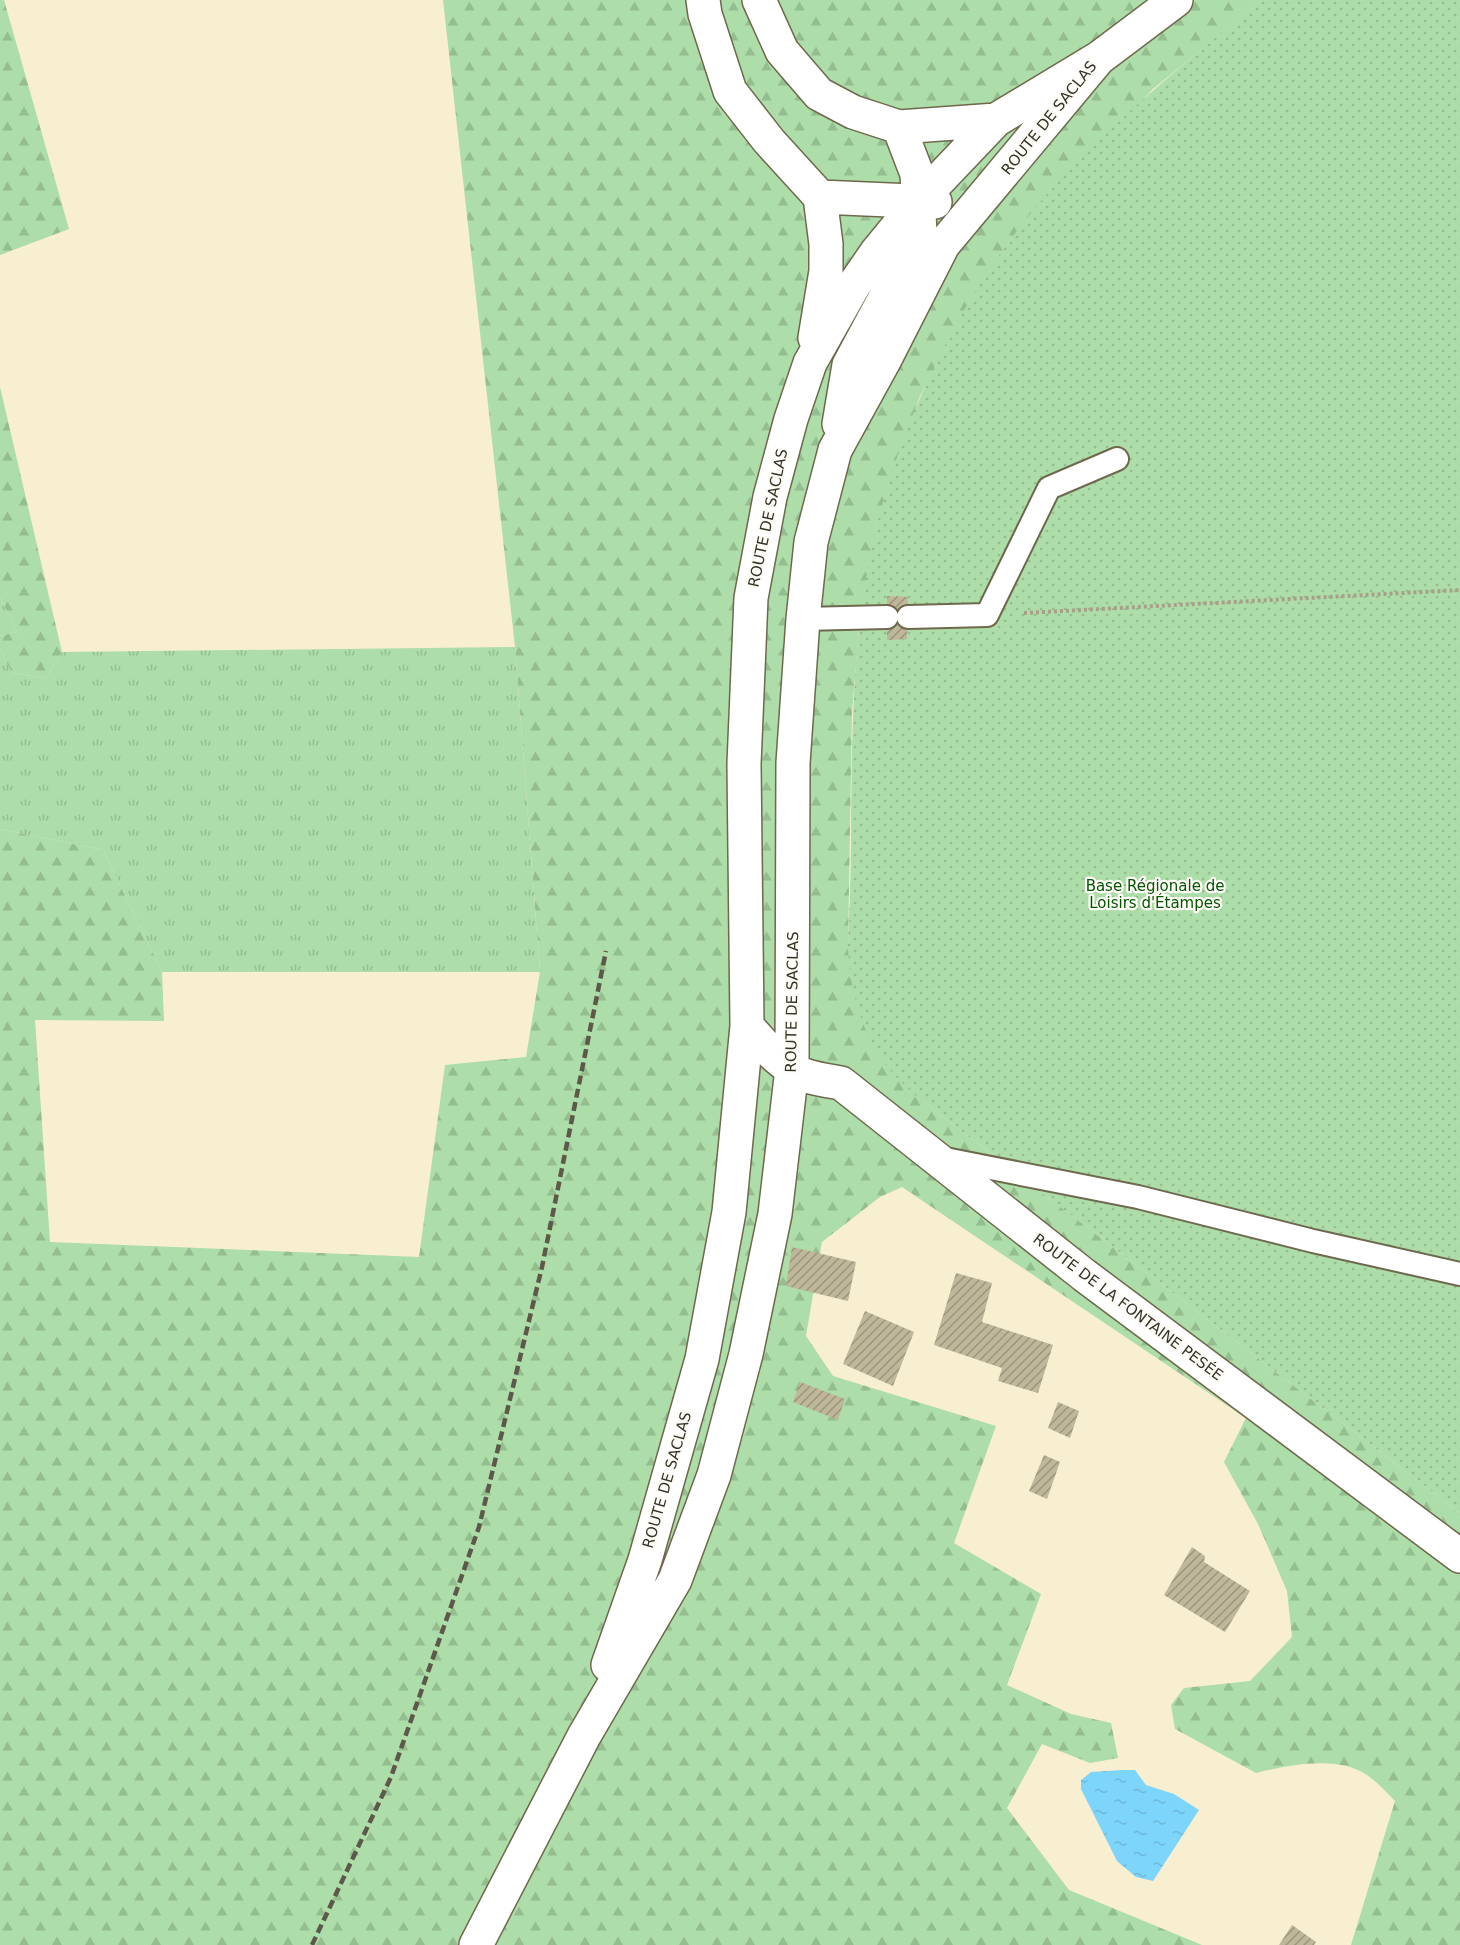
<svg xmlns="http://www.w3.org/2000/svg" width="1460" height="1945" font-family="'DejaVu Sans',sans-serif">
  <defs>
    <pattern id="grass-tufts" width="24" height="20" patternUnits="userSpaceOnUse" patternTransform="scale(1.5)"><rect width="24" height="20" fill="#addda8"/><path d="M3 7l-1-3M5 7V3M7 7l1-3M15 17l-1-3M17 17v-4M19 17l1-3" fill="none" stroke="#95be90"/></pattern>
    <pattern id="forest-firs" width="22" height="20" patternUnits="userSpaceOnUse" patternTransform="scale(1.5)"><rect width="22" height="20" fill="#addda8"/><path d="M5 1l3.5 6h-7zM16 11l3.5 6h-7z" fill="#95be90"/></pattern>
    <pattern id="park-dots" width="8" height="8" patternUnits="userSpaceOnUse" patternTransform="scale(1.5)"><rect width="8" height="8" fill="#addda8"/><path d="M2 2h.1M6 6h.1" fill="none" stroke="#95be90" stroke-width="1.8" stroke-linecap="round"/></pattern>
    <pattern id="water-ripples" width="26" height="14" patternUnits="userSpaceOnUse" patternTransform="scale(1.5)"><rect width="26" height="14" fill="#7ed5fc"/><path d="M2 4q2-2 4 0t4 0M15 11q2-2 4 0t4 0" fill="none" stroke="#6eb7d8"/></pattern>
    <pattern id="building-hatch" width="6" height="6" patternUnits="userSpaceOnUse" patternTransform="scale(1.5)"><rect width="6" height="6" fill="#beb799"/><path d="M-1 1l2-2M0 6l6-6M5 7l2-2" fill="none" stroke="#9b957d"/></pattern>
  </defs>
  <rect width="100%" height="100%" fill="#f8efd1"/>
  <path fill="url(#grass-tufts)" d="M0 597 17 632 0 636Z
    M515 647 540 972H162L103 850 0 829V649L12 673 46 678 62 652Z"/>
  <path fill="url(#forest-firs)" d="M0 0H4L69 229 0 255Z
    M443 0H1263L1153 89 1010 240 965 310 920 396 895 466 877 525 860 618 852 712 848 949 917 1097 1460 1513V1945H1351L1395 1801C1386 1792 1377 1782 1367 1775 1338 1755 1288 1765 1256 1773L1175 1729 1171 1705 1184 1688 1250 1681 1292 1637 1287 1591 1258 1524 1224 1462 1246 1418 902 1187 880 1197 822 1242 806 1336 833 1376 996 1426 954 1543 1041 1594 1007 1685 1071 1714 1111 1723 1118 1758 1090 1763 1042 1744 1007 1808 1069 1890 1202 1945H0V829L103 850 162 972 164 1021 35 1020 50 1242 419 1257 445 1065 526 1057 540 972 515 647Z
    M0 387 62 652 46 678 12 673 0 649V636L17 632 0 597Z"/>
  <path fill="url(#park-dots)" d="M1263 0H1460V1513L917 1097C905 1085 891 1073 882 1060 860 1028 849 984 848 946 848 927 850 908 850 889 851 866 851 843 851 819 852 726 853 633 873 542 900 419 966 283 1051 190 1115 119 1189 59 1263 0Z"/>
  <path fill="url(#water-ripples)" d="M1122 1770H1135L1146 1785 1174 1794 1199 1810 1153 1881 1136 1877 1117 1861 1081 1789V1780L1091 1772Z"/>
  <path fill="url(#building-hatch)" d="M887 596 908 597 907 639 887 640Z
    M792 1247 856 1262 848 1301 786 1286Z
    M956 1273 992 1283 982 1322 1053 1345 1038 1393 998 1381 1002 1368 934 1345Z
    M865 1311 914 1332 893 1386 843 1364Z
    M800 1382 845 1399 838 1420 793 1402Z
    M1058 1402 1079 1411 1070 1438 1048 1428Z
    M1044 1455 1060 1462 1047 1499 1029 1491Z
    M1192 1547 1205 1556 1204 1562 1250 1591 1225 1632 1164 1595Z
    M1292 1925 1316 1942 1314 1945H1279Z"/>
  <g fill="none" stroke-linecap="round" stroke-linejoin="round">
    <defs>
      <path id="lane" d="M908 617 987 615 1049 488 1117 459
        M803 619 887 617
        M940 1158 1138 1197 1313 1241 1460 1274"/>
      <path id="secondary" d="M703 0 705 14 730 91 769 141 820 197 826 244V271L815 338
        M759 0 782 51 819 94 853 112 899 127 996 120
        M820 197 935 202
        M839 424 849 365 920 233 917 174 899 127
        M747 1026C763 1044 781 1066 804 1075 815 1079 829 1081 841 1083L1084 1275 1460 1556
        M608 1665 645 1560 702 1359 729 1212 747 1026 744 764 751 598 770 497 791 419 810 363 854 285 876 253 917 203 996 120 1099 58 1176 0
        M476 1945 584 1736 675 1580 714 1475 746 1354 775 1214 792 1069 793 763 803 619 811 542 835 450 885 359 943 245 1099 58"/>
    </defs>
    <use href="#lane" stroke="#6f684d" stroke-width="26"/>
    <use href="#secondary" stroke="#6f684d" stroke-width="36"/>
    <path stroke="#a6a089" stroke-width="4" stroke-dasharray="3 3" stroke-linecap="butt" d="M1024 613 1460 590"/>
    <use href="#lane" stroke="#fff" stroke-width="22"/>
    <use href="#secondary" stroke="#fff" stroke-width="33"/>
    <path stroke="#5d5849" stroke-width="4.5" stroke-dasharray="9 4.5" stroke-linecap="butt" d="M312 1945 391 1777 479 1527 542 1267 606 951"/>
  </g>
  <g text-anchor="middle" dominant-baseline="central" stroke-width="4.5" stroke-linejoin="round" paint-order="stroke">
    <g font-size="15" fill="#343125" stroke="#fefcf6">
      <text transform="translate(1049 118) rotate(-51)">ROUTE DE SACLAS</text>
      <text transform="translate(768 518) rotate(-78)">ROUTE DE SACLAS</text>
      <text transform="translate(792 1002) rotate(-89)">ROUTE DE SACLAS</text>
      <text transform="translate(1128 1307) rotate(37)">ROUTE DE LA FONTAINE PESÉE</text>
      <text transform="translate(667 1480) rotate(-74)">ROUTE DE SACLAS</text>
    </g>
    <g font-size="15" fill="#045501" stroke="#fefcf6">
      <text x="1155" y="886">Base Régionale de<tspan x="1155" dy="17">Loisirs d'Étampes</tspan></text>
    </g>
  </g>
</svg>
